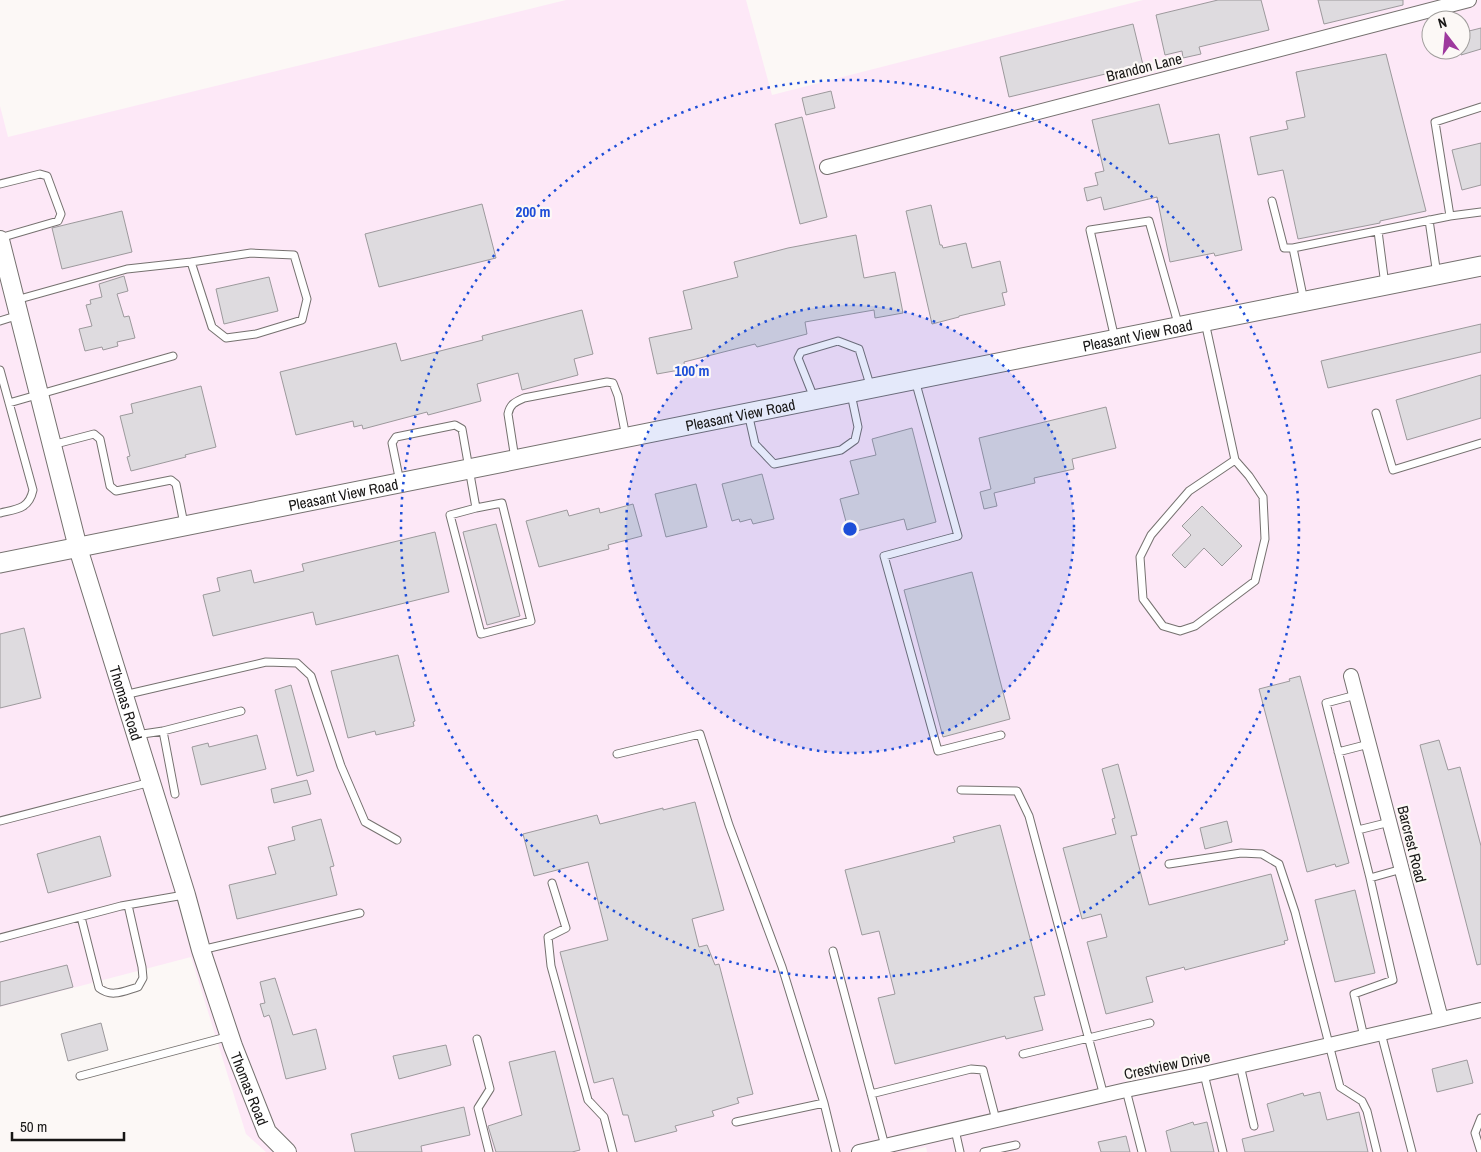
<svg xmlns="http://www.w3.org/2000/svg" width="1481" height="1152" font-family="'Archivo Narrow',sans-serif">
  <rect width="100%" height="100%" fill="#fcf8f6"/>
  <path fill="#fde8f7" fill-rule="evenodd" d="M566 0H746L772 95 1143 0H1481V1152H927L926 1147 904 1152H266L246 1134 191 957 0 1007V106L8 137ZM1431 20H1461V50H1431Z"/>
  <path fill="#dedbdf" stroke="#9c999c" d="M1218 0H1261L1269 30 1199 47 1201 54 1183 58 1182 51 1165 55 1156 15Z
    M1318 0H1403V5L1324 24Z
    M1133 24 1143 65 1009 97 1000 57Z
    M1481 28V49L1461 55V33Z
    M1386 54 1426 211 1380 221V223L1298 239 1283 170 1258 175 1250 137 1288 129 1286 121 1305 117 1296 72Z
    M831 91 835 108 806 115 802 98Z
    M1159 104 1169 144 1219 134 1242 250 1215 256 1214 253 1170 262 1157 197 1104 210 1101 197 1087 201 1084 188 1098 185 1095 173 1104 171 1092 120Z
    M802 117 827 217 800 224 775 124Z
    M1481 143V185L1462 190 1452 150Z
    M482 204 496 258 379 287 365 234Z
    M931 205 940 245H942L943 248 966 243 972 268 1000 261 1007 292 1002 293 1005 305 959 316V317L932 324 906 211Z
    M122 211 132 252 62 269 52 228Z
    M856 235 864 278 895 272 903 313 875 318 874 310 805 322 807 334 757 347 755 344 684 362 685 369 657 374 649 338 692 329 683 291 738 277 734 262 788 248Z
    M124 276 128 291 117 294 124 317 129 316 135 338 117 342 118 346 103 350 102 347 85 351 79 329 92 326 86 305 91 304 90 300 102 297 99 284Z
    M269 277 278 311 224 324 216 289Z
    M582 310 593 354 574 359 578 375 522 390 518 373 477 384 481 401 428 415 427 412 363 429 362 425 354 427 353 421 296 435 280 372 396 343 401 361 483 340 482 336Z
    M1481 324V352L1328 388 1321 361Z
    M1481 375V418L1407 440 1396 400Z
    M201 386 216 447 185 455 186 457 131 471 127 457 130 456 120 416 133 413 131 404Z
    M1106 407 1116 448 1072 459 1074 469 1034 478 1035 483 994 493 997 506 984 509 980 492 991 489 979 438Z
    M912 428 936 522 907 530 904 519 849 533 840 499 859 494 850 461 876 455 872 439Z
    M762 474 774 519 753 524 751 519 740 522 739 519 732 521 722 484Z
    M696 484 707 527 666 537 655 494Z
    M633 504 642 536 608 545 609 549 539 567 526 521 567 510 569 516 599 508 600 513Z
    M1202 506 1242 546 1222 566 1204 548 1185 568 1172 555 1191 535 1182 526Z
    M496 524 520 616 487 625 463 532Z
    M435 532 449 592 316 625 313 612 213 636 203 595 220 591 217 578 251 570 254 583 304 571 302 564Z
    M972 572 1010 719 943 737 904 590Z
    M24 628 41 698 0 708V634Z
    M398 655 415 721 413 722 414 726 376 735 375 731 348 738 331 671Z
    M1300 676 1349 863 1336 867 1335 864 1307 872 1259 689 1290 681 1289 679Z
    M291 685 314 771 297 776 275 690Z
    M257 735 266 769 201 785 192 747 208 743 209 747Z
    M1439 740 1448 770 1460 767 1481 846V964L1477 965 1420 745Z
    M1118 764 1137 835 1131 836 1149 905 1271 874 1288 940 1284 941 1285 944 1185 970 1184 967 1181 968 1146 977 1153 1002 1106 1014 1087 942 1107 937 1101 914 1082 919 1063 848 1116 834 1112 819 1115 818 1102 769Z
    M307 780 311 794 274 803 271 789Z
    M695 802 724 910 692 919 699 947 707 945 715 965 719 964 753 1094 737 1098 739 1103 712 1111 714 1116 675 1126 677 1131 635 1142 628 1115H623L613 1078 594 1083 560 952 608 940 588 862 534 876 523 834 597 815 600 824 663 808V810Z
    M321 819 334 866 330 867 337 895 237 919 229 885 276 874 268 847 295 840 292 827Z
    M1227 821 1232 842 1205 849 1200 828Z
    M1000 825 1045 995 1034 997 1043 1030 1006 1039 1005 1036 895 1064 878 998 895 994 879 931 862 935 845 870 955 842 953 837Z
    M100 836 111 876 48 893 37 854Z
    M1355 890 1375 973 1335 982 1315 900Z
    M67 965 73 987 0 1006V982Z
    M275 978 293 1035 316 1029 326 1069 286 1079 271 1020 269 1015 264 1017 260 1004 265 1003 260 982Z
    M101 1023 108 1050 68 1061 61 1034Z
    M446 1045 451 1065 399 1079 393 1056Z
    M555 1051 580 1150 572 1152H496L488 1126 522 1115 509 1062Z
    M1467 1060 1473 1083 1437 1092 1432 1069Z
    M1320 1092 1327 1120 1359 1112 1368 1152H1245L1242 1139 1274 1131 1267 1104 1303 1093 1304 1096Z
    M464 1107 470 1135 421 1146 422 1152H355L351 1134Z
    M1193 1122 1194 1125 1207 1122 1214 1152H1171L1166 1131Z
    M1126 1136 1130 1152H1101L1098 1142Z"/>
  <g fill="none" stroke-linecap="round" stroke-linejoin="round">
    <defs>
      <path id="service" d="M0 184 40 174 47 176 61 214 58 221 0 238
        M1272 201 1284 248H1293L1304 301
        M1450 216 1481 212
        M1429 220 1437 275
        M1378 231 1385 285
        M1293 248 1450 216 1435 122 1481 107
        M16 300 127 269 191 262 251 253 294 255 307 299 302 320 256 334 226 338 212 327 191 262
        M0 321 19 315
        M1205 322 1235 460 1249 476 1263 497 1265 539 1255 581 1195 626 1180 631 1163 626 1143 599 1140 557 1151 535 1189 491 1235 460
        M1115 339 1090 230 1149 221 1179 327
        M0 370 33 490C29 509 17 509 0 513
        M915 380 958 536 884 556 938 751 1001 735
        M814 398 798 358 801 352 838 341 859 349 871 388
        M9 403 173 356
        M748 413 755 444 774 464 841 450 855 440 858 427 851 394
        M1376 413 1393 470 1481 443
        M52 445 94 434 100 439 110 486 116 491 171 480 176 484 184 524
        M515 459 508 414C510 404 515 402 524 398L607 382 613 383 618 396 626 437
        M400 482 392 443 396 437 455 425 462 429 476 508 450 515 481 634 531 621 502 503 476 508
        M124 695 266 662 297 663 311 676 341 766 365 822 397 840
        M1356 695 1326 703 1370 878 1402 869
        M136 735 163 731
        M1338 752 1369 744
        M617 754 700 734 729 825 782 967 824 1103
        M961 790 1017 791 1029 816 1104 1096
        M175 794 163 731 241 711
        M0 821 151 782
        M1358 830 1390 822
        M1169 864 1241 853 1262 854 1279 864 1295 912 1340 1087 1362 1101 1367 1111 1377 1152
        M552 883 566 928 548 937 551 966 588 1100 604 1117 613 1152
        M81 917 99 988C112 998 124 991 138 987L143 978 142 967 128 905
        M0 938 121 906 184 895
        M201 950 360 913
        M833 951 885 1146
        M1381 1033 1412 1152
        M1364 1037 1354 994 1393 980 1370 878
        M477 1039 490 1089 478 1108 489 1152
        M1023 1054 1150 1023
        M1240 1065 1254 1126
        M1204 1074 1223 1152
        M80 1076 230 1036
        M1126 1090 1142 1152
        M871 1094 971 1069 983 1070 996 1120
        M736 1122 824 1103 836 1152
        M955 1130 960 1152
        M984 1152 1016 1145
        M1481 1152 1475 1133 1481 1118"/>
      <path id="minor" d="M827 167 1469 0
        M1351 676 1441 1019
        M859 1152 1126 1090 1204 1074 1481 1010"/>
      <g id="tertiary">
        <path id="s1" d="M0 240 78 548 186 895 201 950 233 1046 267 1132 287 1152"/>
      </g>
      <g id="secondary">
        <path id="s2" d="M0 563 1481 266"/>
      </g>
    </defs>
    <use href="#service" stroke="#75716f" stroke-width="9"/>
    <use href="#minor" stroke="#75716f" stroke-width="16"/>
    <use href="#tertiary" stroke="#75716f" stroke-width="20"/>
    <use href="#secondary" stroke="#75716f" stroke-width="21"/>
    <use href="#service" stroke="#fff" stroke-width="7"/>
    <use href="#minor" stroke="#fff" stroke-width="14"/>
    <use href="#tertiary" stroke="#fff" stroke-width="18"/>
    <use href="#secondary" stroke="#fff" stroke-width="19"/>
  </g>
  <circle cx="850" cy="529" r="224" fill="#1d4ed8" fill-opacity=".12"/>
  <g fill="none" stroke="#1d4ed8" stroke-width="2.5" stroke-dasharray="2.5 5">
    <circle cx="850" cy="529" r="224"/>
    <circle cx="850" cy="529" r="449"/>
  </g>
  <g text-anchor="middle" dominant-baseline="central" stroke-width="4.5" stroke-linejoin="round" paint-order="stroke">
    <g font-size="15" fill="#171615" stroke="#fcf8f6">
      <text transform="translate(1144 67) rotate(-14)">Brandon Lane</text>
      <text stroke="none"><textPath href="#s2" startOffset="1160">Pleasant View Road</textPath></text>
      <text stroke="none"><textPath href="#s2" startOffset="755">Pleasant View Road</textPath></text>
      <text stroke="none"><textPath href="#s2" startOffset="350">Pleasant View Road</textPath></text>
      <text stroke="none"><textPath href="#s1" startOffset="480">Thomas Road</textPath></text>
      <text transform="translate(1412 844) rotate(76)">Barcrest Road</text>
      <text transform="translate(1167 1065) rotate(-12)">Crestview Drive</text>
      <text stroke="none"><textPath href="#s1" startOffset="885">Thomas Road</textPath></text>
    </g>
  </g>
  <circle cx="850" cy="529" r="8" fill="#1d4ed8" stroke="#fcf8f6" stroke-width="2.5"/>
  <g font-size="15" text-anchor="middle" font-weight="bold" fill="#1d4ed8" stroke="#fcf8f6" stroke-width="4.5" stroke-linejoin="round" paint-order="stroke">
    <text x="533" y="217">200 m</text>
    <text x="692" y="376">100 m</text>
  </g>
  <g transform="translate(1446 35) rotate(344)"><circle r="24" fill="#fcf8f6" stroke="#a09e9c"/>
  <path d="M0-4L9 19L0 12L-9 19Z" fill="#9e399e"/>
  <text y="-8" font-size="14" font-weight="bold" text-anchor="middle" fill="#171615">N</text>
  </g>
  <path d="M12 1132v8h112v-8" fill="none" stroke="#171615" stroke-width="2.5"/>
  <text x="20" y="1132" font-size="15" fill="#171615" stroke="#fcf8f6" stroke-width="4" paint-order="stroke">50 m</text>
</svg>
